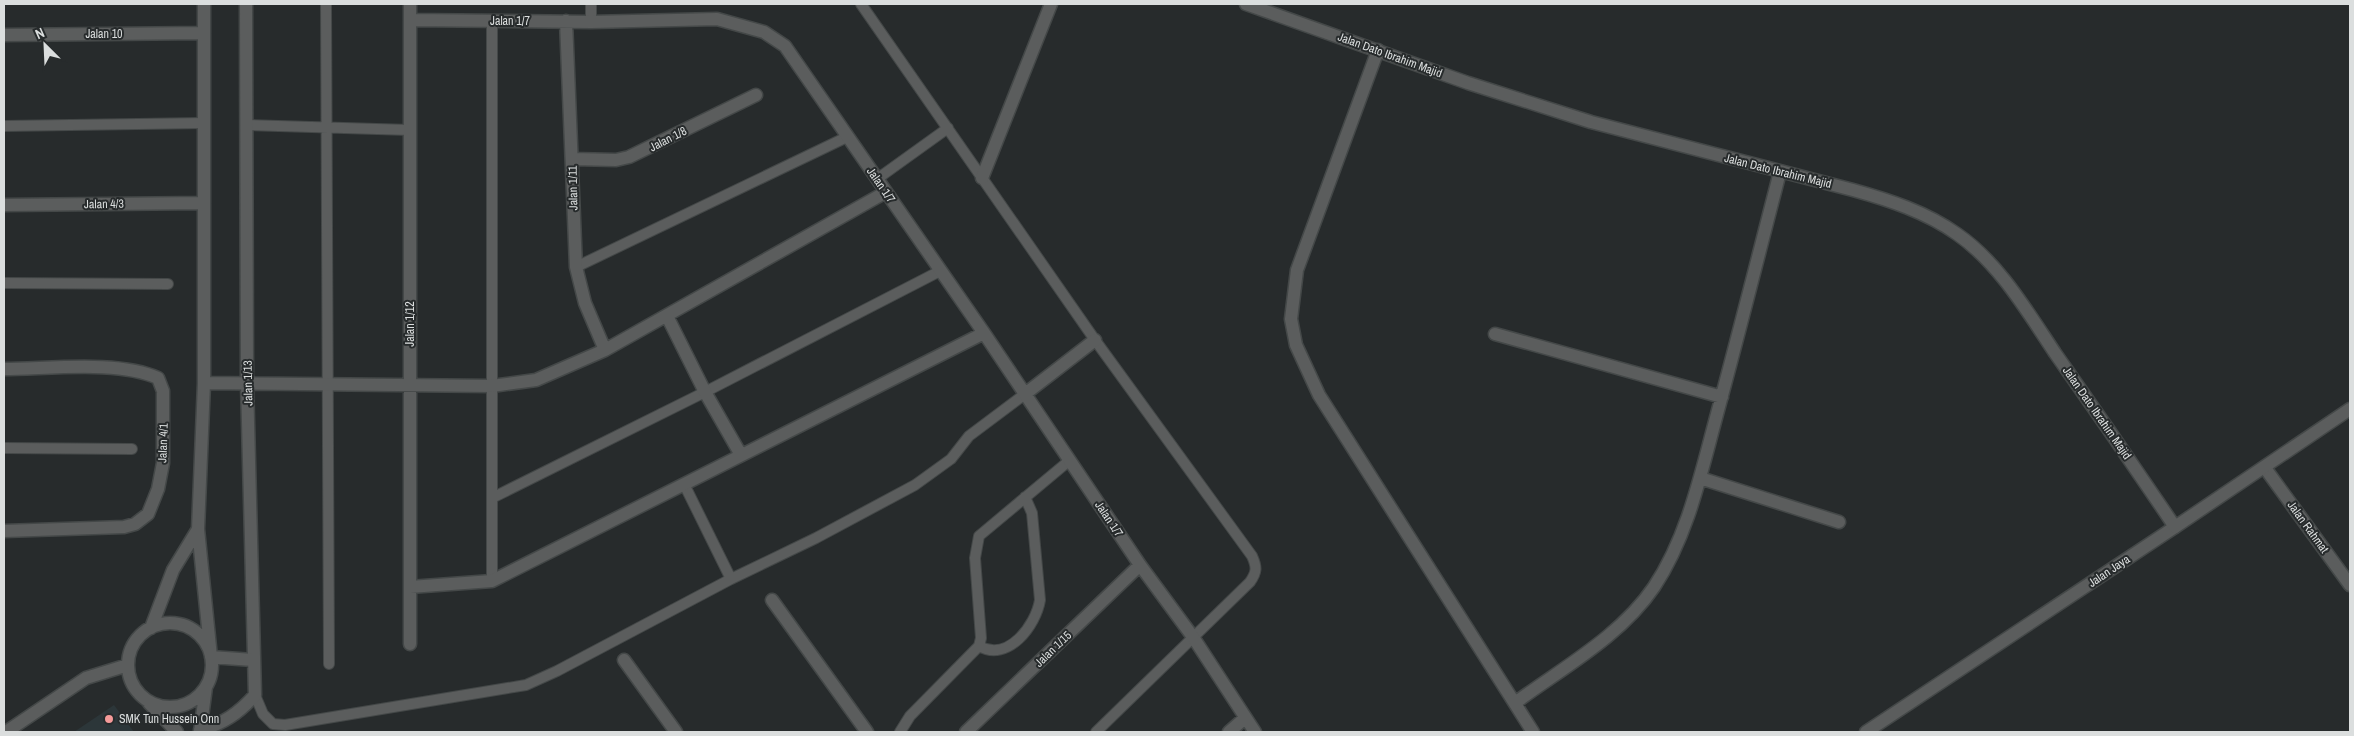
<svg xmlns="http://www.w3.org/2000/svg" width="2354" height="736" font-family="'Archivo Narrow',sans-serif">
  <rect width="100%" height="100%" fill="#272b2c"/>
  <path fill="#2c3639" d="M114 705 134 732H74Z"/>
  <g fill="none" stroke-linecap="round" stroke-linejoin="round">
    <defs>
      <path id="service" d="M326 4 329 664
        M861 4 1095 340 1252 556C1257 567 1257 572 1250 582L1096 732
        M492 22V581
        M591 22V4
        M247 125 410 130
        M4 126 204 123
        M877 179 948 128
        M576 267 847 137
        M4 283 168 284
        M4 448 132 449
        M684 484 731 579
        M492 498 705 392 940 271
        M979 646C1008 663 1036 625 1040 600L1032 513 1025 497
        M255 695 263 714 273 724 285 725 526 685 557 671 731 579 816 538 915 485 951 459 969 436 1025 394
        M900 732 910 716 979 646 981 638 975 558 979 536 1070 460"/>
      <path id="minor" d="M204 4V383L198 529 211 657 253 660
        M410 20 591 22 717 19 764 32 785 46 984 333 1140 565 1193 637 1255 732
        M566 21 576 267 585 303 605 350
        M4 35 204 33
        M1378 50 1297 270 1291 319 1296 345 1319 395 1533 732
        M573 159 616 160 629 157 756 95
        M982 178 1051 4
        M4 205 204 203
        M667 316 705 392 741 455
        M1495 334 1722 397
        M4 369C48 369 119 360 158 378L163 391V463L158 489 148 514 135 524 124 527 4 531
        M204 383 492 386 536 380 605 350 886 192
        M1025 394 1095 340
        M2265 468 2350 585
        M1700 478 1839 522
        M410 587 492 581 984 333
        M772 600 867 732
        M128 665a42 42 0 1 1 84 0a42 42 0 1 1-84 0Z
        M151 628 173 570 198 529
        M410 644V4
        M624 660 676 732
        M149 703 177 732
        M1515 703C1562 668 1620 637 1654 587 1688 536 1701 473 1717 414 1739 333 1759 253 1780 172
        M200 730C223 724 239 713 255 695L247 383 246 4
        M6 732 86 678 128 665
        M200 732 206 687
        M966 732 1140 565
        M1229 732 1245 718
        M1866 732 2175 527"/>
      <path id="tertiary" d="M1246 4 1468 83 1591 122 1853 190C1889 200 1926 212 1957 234 1999 263 2027 311 2055 353 2096 411 2136 469 2175 527L2350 409"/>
    </defs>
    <use href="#service" stroke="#444848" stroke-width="12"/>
    <use href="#minor" stroke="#444848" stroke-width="15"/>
    <use href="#tertiary" stroke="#444848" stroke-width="15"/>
    <use href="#service" stroke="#5b5d5d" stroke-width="10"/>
    <use href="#minor" stroke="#5b5d5d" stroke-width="12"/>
    <use href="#tertiary" stroke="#5b5d5d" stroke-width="12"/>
  </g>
  <circle fill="#f59b9a" stroke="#272b2c" stroke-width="2" cx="109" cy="719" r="5"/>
  <g text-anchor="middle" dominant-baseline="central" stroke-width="4" stroke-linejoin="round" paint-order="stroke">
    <g font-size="12" fill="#dbdede" stroke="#272b2c">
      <text x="510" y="21">Jalan 1/7</text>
      <text x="104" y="34">Jalan 10</text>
      <text transform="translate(1390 55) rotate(20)">Jalan Dato Ibrahim Majid</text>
      <text transform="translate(668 139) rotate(-27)">Jalan 1/8</text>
      <text transform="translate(1778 171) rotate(14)">Jalan Dato Ibrahim Majid</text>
      <text transform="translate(881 185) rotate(55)">Jalan 1/7</text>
      <text transform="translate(573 188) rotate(-91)">Jalan 1/11</text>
      <text transform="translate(104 204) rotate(-1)">Jalan 4/3</text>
      <text transform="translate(410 324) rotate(-90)">Jalan 1/12</text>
      <text transform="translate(248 383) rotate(-91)">Jalan 1/13</text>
      <text transform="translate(2097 413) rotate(55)">Jalan Dato Ibrahim Majid</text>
      <text transform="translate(163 443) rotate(-88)">Jalan 4/1</text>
      <text transform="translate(1109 519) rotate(56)">Jalan 1/7</text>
      <text transform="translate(2308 527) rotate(54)">Jalan Rahmat</text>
      <text transform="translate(2109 571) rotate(-34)">Jalan Jaya</text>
      <text transform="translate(1053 649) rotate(-44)">Jalan 1/15</text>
    </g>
    <g font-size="12" fill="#dbdede" stroke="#272b2c" text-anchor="start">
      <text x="119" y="719">SMK Tun Hussein Onn</text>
    </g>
  </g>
  <rect width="2354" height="736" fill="none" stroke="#dbdede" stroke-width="10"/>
  <g transform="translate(45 45) rotate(336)" stroke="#272b2c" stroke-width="4" paint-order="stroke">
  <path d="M0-4L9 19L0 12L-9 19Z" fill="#dbdede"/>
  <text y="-8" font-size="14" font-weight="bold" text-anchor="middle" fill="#dbdede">N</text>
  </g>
</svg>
